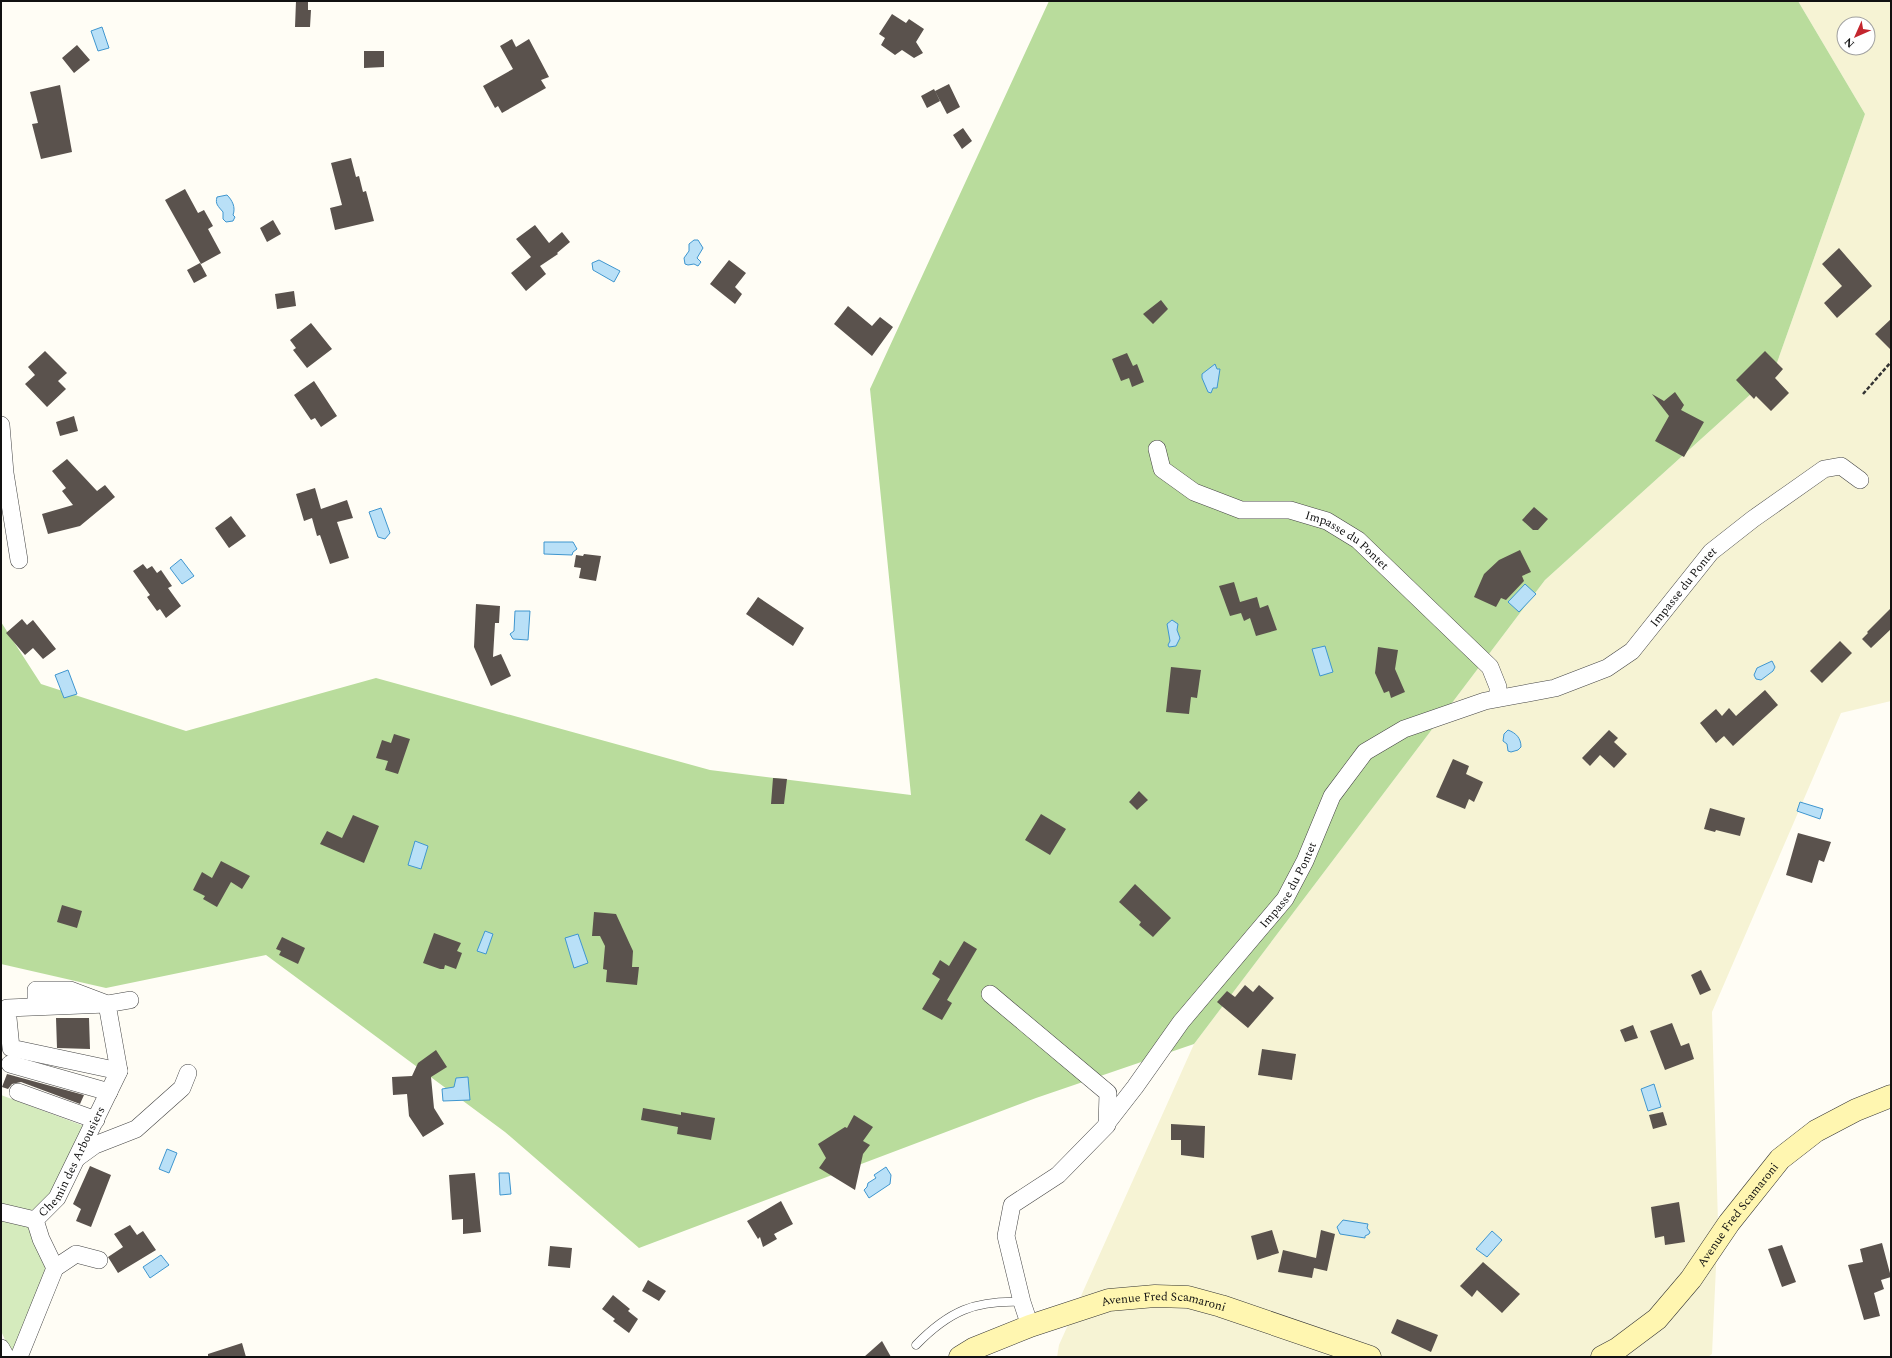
<svg xmlns="http://www.w3.org/2000/svg" width="1892" height="1358" font-family="Spectral,serif">
  <rect width="100%" height="100%" fill="#fffdf5"/>
  <path fill="#f6f3d4" fill-rule="evenodd" d="M1798 1H1891V701L1841 713 1712 1012 1718 1223 1712 1354 1708 1357H1057L1059 1345 1194 1044 1545 580 1773 374 1865 114ZM1844 24H1868V48H1844Z"/>
  <path fill="#d5ebbd" d="M1 1095 84 1126 51 1193 33 1213 1 1205Z
    M1 1219 29 1227 47 1268 13 1357 1 1331Z"/>
  <path fill="#b9dc9c" d="M1049 1H1798L1865 114 1773 374 1545 580 1194 1044 1036 1098 639 1248 505 1132 266 955 106 988 1 964V622L41 684 186 731 376 678 710 770 911 795 870 389Z"/>
  <path fill="#b9e0f7" stroke="#3f96cf" d="M102 27 109 48 98 51 91 31Z
    M227 195C232 200 236 207 233 215L235 217 233 221 226 222 223 219V212C218 206 215 204 217 197Z
    M694 240H698L703 248 697 258 701 262 698 266 694 264 688 265 685 264 684 258 689 251V244Z
    M599 260 620 271 614 282 593 270 592 263Z
    M1215 364 1217 369H1220L1217 388H1213L1211 393 1208 392 1202 378V374Z
    M381 508 390 533 385 539 378 537 369 512Z
    M544 542H573L577 549 573 552 572 555 544 554Z
    M181 559 194 576 182 584 170 568Z
    M1525 584 1536 594 1519 612 1508 602Z
    M515 611H530L528 640 513 639 510 634 514 631Z
    M1172 620 1178 624 1177 630 1180 638 1176 646 1169 647 1168 645 1170 641 1167 624Z
    M1325 646 1333 672 1320 676 1312 649Z
    M1772 661 1775 667 1773 671 1761 680 1756 679 1754 675 1757 668Z
    M68 670 77 694 64 698 55 675Z
    M1508 730C1516 733 1521 738 1521 747L1518 750 1511 752 1508 751 1507 744 1503 741 1504 734Z
    M1800 802 1823 809 1820 819 1797 811Z
    M415 841 428 846 421 869 408 865Z
    M485 931 493 934 486 954 477 951Z
    M578 934 588 963 574 968 565 938Z
    M468 1077 470 1100 443 1101 442 1089 454 1087 456 1078Z
    M1654 1084 1661 1107 1648 1111 1641 1089Z
    M167 1149 177 1153 169 1173 159 1169Z
    M886 1167 891 1175 890 1184 869 1198 864 1190 867 1187 868 1183 876 1178 874 1175Z
    M499 1173H509L511 1194 500 1195Z
    M1343 1220 1368 1224 1367 1228 1370 1232 1369 1234 1365 1236V1238L1340 1234 1337 1227Z
    M1492 1231 1502 1240 1487 1257 1476 1249Z
    M161 1255 169 1265 150 1278 143 1267Z"/>
  <path fill="#5a524d" d="M296 1H308V10H311L310 27H295Z
    M892 14 906 23 909 19 924 29 916 42 923 53 914 58 902 50 895 55 881 45 885 38 879 34Z
    M512 39 516 47 529 39 549 77 541 80 546 88 502 113 498 106 495 108 483 86 513 69 500 46Z
    M77 45 90 60 74 73 62 58Z
    M364 51H384V67L364 68Z
    M949 84 960 107 947 114 935 91Z
    M60 85 72 152 41 159 32 124 38 123 30 92Z
    M934 89 940 101 927 108 921 96Z
    M963 128 972 141 962 149 953 135Z
    M351 158 356 177 359 176 363 192 366 191 374 221 335 230 330 208 342 205 331 163Z
    M185 189 198 213 204 210 213 226 208 229 221 253 201 264 165 200Z
    M273 220 281 234 267 242 260 228Z
    M535 225 549 243 562 232 570 242 557 253 558 254 540 266 546 274 526 291 511 273 531 257 516 239Z
    M1839 248 1872 286 1837 318 1824 303 1842 286 1822 264Z
    M729 260 746 273 735 287 742 294 735 304 710 284Z
    M200 263 207 276 194 283 187 270Z
    M294 291 296 306 277 309 275 294Z
    M1161 300 1168 309 1153 324 1143 314Z
    M848 306 872 326 880 317 893 327 872 356 834 324Z
    M1891 319V350L1875 334Z
    M311 323 332 349 307 368 293 350 296 348 290 340Z
    M45 351 67 373 58 381 66 389 47 407 25 384 35 375 28 367Z
    M1765 351 1783 369 1775 378 1789 393 1771 411 1756 396 1754 399 1736 380Z
    M1127 353 1133 366 1137 364 1144 382 1132 387 1129 378 1121 381 1112 359Z
    M314 381 337 416 321 427 315 418 311 420 294 395Z
    M1675 392 1684 405 1681 410 1704 422 1684 457 1655 441 1669 416 1652 394 1664 401Z
    M74 416 78 431 60 436 56 422Z
    M67 459 97 491 105 485 115 497 80 526 48 534 42 514 73 505 62 491 66 488 52 471Z
    M315 488 321 509 347 500 353 518 337 522 349 558 330 564 320 535 317 536 312 518 304 521 296 494Z
    M1534 507 1548 519 1538 530H1533L1522 520Z
    M231 516 246 536 229 548 215 528Z
    M1520 550 1531 572 1522 576 1524 581 1506 600 1501 598 1496 607 1474 597 1484 574 1499 560Z
    M584 554 601 556 596 581 579 578 581 568 574 567 576 555 583 556Z
    M143 564 147 569 152 566 157 573 161 570 172 586 168 588 181 606 166 618 160 609 157 611 147 597 150 595 133 571Z
    M1234 582 1240 602 1257 597 1260 608 1268 605 1277 630 1256 636 1250 618 1244 621 1241 613 1230 616 1219 586Z
    M758 597 804 628 793 646 746 614Z
    M476 604 500 606 499 623H495L493 657 501 654 511 676 491 686 474 647Z
    M1891 608V629L1871 648 1862 639 1868 633 1867 632Z
    M22 619 27 625 33 620 56 649 43 659 33 648 25 655 6 633Z
    M1840 641 1852 653 1822 683 1810 671Z
    M1378 647 1398 650 1395 669 1405 692 1391 698 1389 691 1384 693 1375 673Z
    M1171 667 1201 670 1197 698 1191 697 1189 714 1166 712Z
    M1765 690 1778 705 1733 746 1724 736 1716 743 1700 723 1716 709 1722 716 1729 708 1736 716Z
    M1609 730 1618 738 1614 742 1627 754 1614 768 1600 755 1590 766 1582 758Z
    M394 734 410 739 398 774 385 770 388 761 376 758 382 740 391 743Z
    M1453 759 1469 766 1466 774 1483 782 1474 802 1469 799 1465 809 1436 797Z
    M773 778 787 779 784 804H771Z
    M1139 791 1148 800 1137 810 1129 802Z
    M1710 808 1745 818 1740 836 1716 830 1715 832 1704 829Z
    M1041 814 1066 829 1050 855 1025 840Z
    M353 815 379 826 364 863 320 844 327 831 342 838Z
    M1798 833 1831 842 1824 862 1819 860 1812 883 1786 875Z
    M221 861 250 876 242 889 231 882 217 907 203 899 205 896 193 890 202 872 212 878Z
    M1135 884 1171 918 1153 937 1139 925 1141 922 1119 902Z
    M62 905 82 911 77 928 57 922Z
    M594 912 616 914 633 951 632 967H639L637 985 606 982 607 970 603 969 605 946 600 936H592Z
    M434 933 461 943 457 951 462 953 456 969 445 965 444 969H440L423 963Z
    M282 937 305 948 298 964 279 955 281 951 276 949Z
    M964 941 977 949 947 1000 952 1003 942 1020 922 1009 940 979 932 974 940 960 949 966Z
    M1701 970 1711 990 1700 995 1691 975Z
    M1245 985 1253 992 1259 985 1274 998 1248 1028 1217 1002 1227 991 1235 997Z
    M56 1018H89L90 1049 57 1048Z
    M1672 1023 1681 1046 1689 1043 1694 1059 1665 1070 1650 1031Z
    M1633 1025 1638 1038 1625 1042 1620 1030Z
    M1262 1049 1296 1054 1292 1080 1258 1075Z
    M436 1050 447 1067 431 1077 434 1108 444 1124 423 1137 409 1116 407 1094 393 1095 392 1077 412 1076 418 1063Z
    M7 1074 84 1095 80 1104 21 1082 12 1084 8 1089 2 1087Z
    M643 1108 681 1115V1112L715 1118 711 1140 677 1134 678 1127 641 1120Z
    M1663 1112 1667 1125 1653 1129 1649 1115Z
    M854 1115 873 1127 863 1141 870 1145 863 1154 855 1190 819 1168 826 1158 818 1144 845 1127 847 1128Z
    M1171 1124 1205 1126 1204 1158 1181 1155V1140H1171Z
    M90 1166 111 1175 91 1227 76 1221 81 1209 73 1204Z
    M475 1173 481 1232 463 1234V1219L452 1220 449 1175Z
    M781 1201 793 1224 774 1234 777 1239 763 1247 760 1237 758 1239 747 1221Z
    M1679 1202 1685 1242 1665 1245 1664 1236 1655 1238 1651 1207Z
    M130 1225 137 1235 143 1231 156 1250 118 1273 108 1257 123 1247 114 1234Z
    M1272 1230 1279 1253 1257 1260 1251 1236Z
    M1321 1230 1335 1234 1327 1271 1314 1268 1312 1278 1278 1272 1283 1250 1316 1258Z
    M1882 1243 1891 1277 1881 1280 1884 1289 1874 1293 1880 1316 1864 1320 1848 1265 1863 1262 1860 1249Z
    M1782 1245 1796 1282 1782 1287 1768 1249Z
    M550 1246 572 1248 570 1268 548 1266Z
    M1483 1262 1520 1294 1502 1313 1477 1290 1472 1297 1460 1286Z
    M648 1280 666 1291 659 1301 642 1291Z
    M613 1295 630 1309 628 1311 638 1319 629 1333 613 1321 615 1319 602 1309Z
    M1397 1319 1438 1335 1431 1352 1391 1333Z
    M882 1341 891 1357H864Z
    M242 1343 246 1357H208V1354Z"/>
  <g fill="none" stroke-linecap="round" stroke-linejoin="round">
    <defs>
      <path id="lane" d="M916 1345C949 1311 975 1300 1022 1302"/>
      <g id="street">
        <path d="M1 425 5 473 19 560"/>
        <path id="s1" d="M1157 449 1162 469 1194 492 1241 510H1290L1327 521 1358 540 1490 667 1498 687V698"/>
        <path d="M990 994 1108 1093 1107 1125 1058 1175 1012 1205 1006 1236 1022 1302 1030 1326"/>
        <path d="M36 1007V990H70L107 1004 7 1008 11 1048 119 1071"/>
        <path d="M10 1064 109 1092"/>
        <path d="M18 1092 96 1120"/>
        <path id="s2" d="M1107 1123 1135 1087 1181 1022 1285 899 1305 861 1332 796 1365 752 1404 729 1485 701 1555 688 1607 668 1632 651 1711 552 1753 519 1824 469 1841 466 1860 480"/>
        <path d="M77 1158 95 1145 136 1129 182 1088 188 1073"/>
        <path d="M1 1212 35 1220"/>
        <path d="M55 1268 76 1254 99 1260"/>
        <path d="M1 1348 6 1357"/>
        <path id="s3" d="M19 1357 55 1268 41 1239 35 1220 57 1198 119 1071 107 1004 130 1000"/>
      </g>
      <g id="secondary">
        <path id="s4" d="M960 1357 973 1349 1030 1326 1109 1300 1155 1296 1188 1297 1221 1306 1370 1357"/>
        <path id="s5" d="M1602 1357 1617 1349 1657 1319 1691 1279 1729 1223 1780 1159 1816 1131 1856 1110 1891 1096"/>
      </g>
    </defs>
    <use href="#lane" stroke="#444" stroke-width="9"/>
    <use href="#street" stroke="#444" stroke-width="18"/>
    <use href="#secondary" stroke="#333" stroke-width="23"/>
    <path stroke="#333" stroke-width="2.5" stroke-dasharray="4 2" stroke-linecap="butt" d="M1863 394 1891 362"/>
    <use href="#lane" stroke="#fff" stroke-width="8"/>
    <use href="#street" stroke="#fff" stroke-width="17"/>
    <use href="#secondary" stroke="#fff6b0" stroke-width="22"/>
  </g>
  <g text-anchor="middle" dominant-baseline="central" stroke-width="4" stroke-linejoin="round" paint-order="stroke">
    <g font-size="12" fill="#111" stroke="#fff">
      <text stroke="none"><textPath href="#s1" startOffset="225">Impasse du Pontet</textPath></text>
      <text stroke="none"><textPath href="#s2" startOffset="825">Impasse du Pontet</textPath></text>
      <text stroke="none"><textPath href="#s2" startOffset="300">Impasse du Pontet</textPath></text>
      <text stroke="none"><textPath href="#s3" startOffset="218">Chemin des Arbousiers</textPath></text>
      <text stroke="none"><textPath href="#s5" startOffset="199">Avenue Fred Scamaroni</textPath></text>
      <text stroke="none"><textPath href="#s4" startOffset="215">Avenue Fred Scamaroni</textPath></text>
    </g>
  </g>
  <rect width="1892" height="1358" fill="none" stroke="#111111" stroke-width="4"/>
  <g transform="translate(1856 36) rotate(225)"><circle r="19" fill="#ffffff" stroke="#a0a0a0"/>
  <path d="M0-3L7 15L0 10L-7 15Z" fill="#c4262e"/>
  <text y="-6" font-size="11" font-weight="bold" text-anchor="middle" fill="#111111">N</text>
  </g>
</svg>
